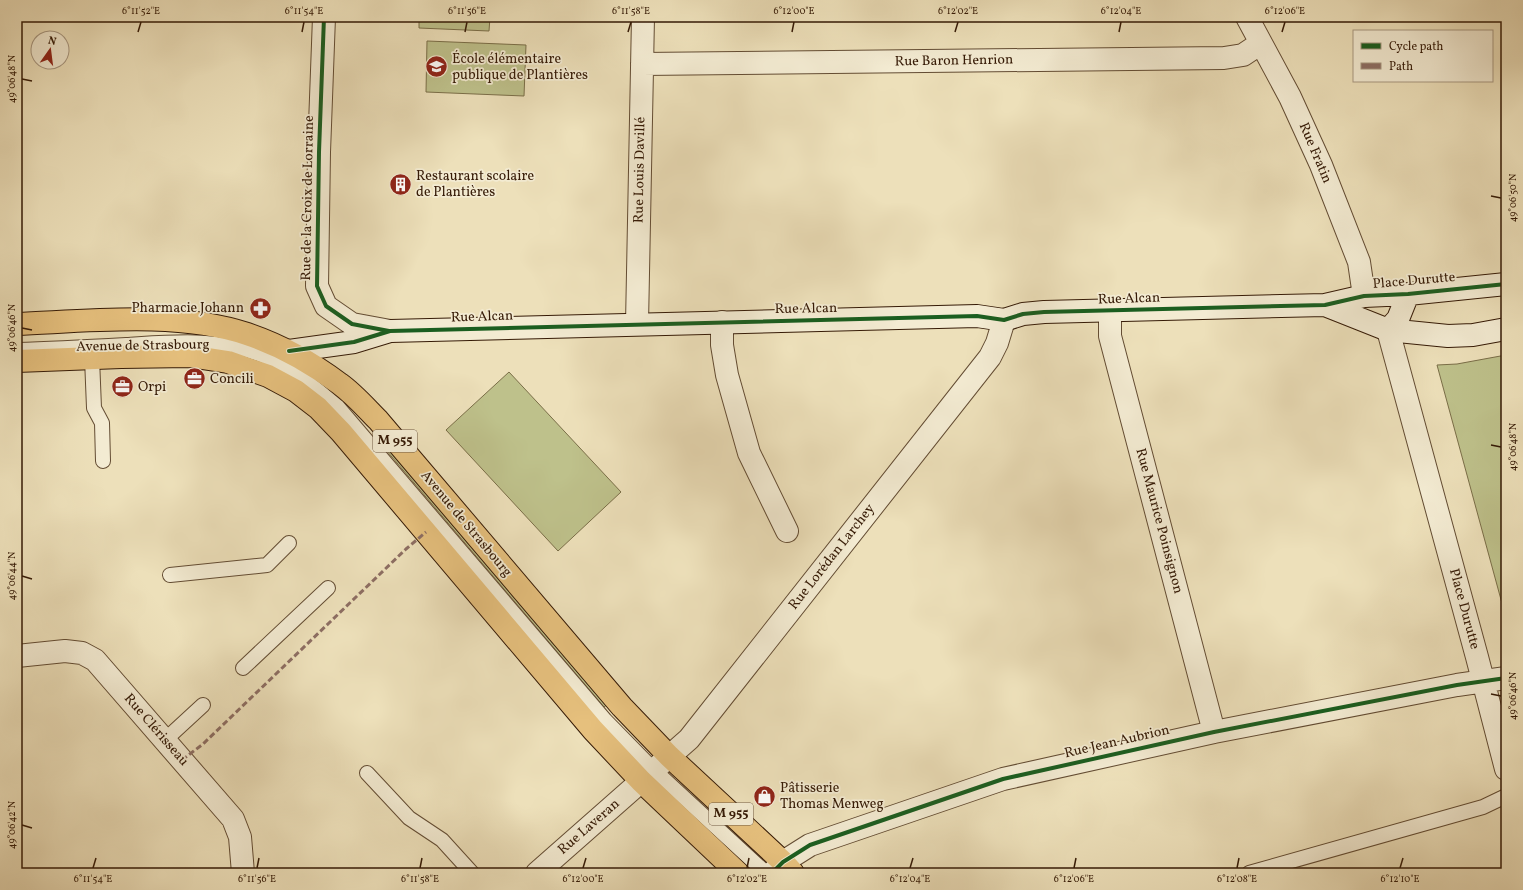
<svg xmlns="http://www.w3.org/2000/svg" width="1523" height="890" font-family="Vollkorn,serif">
  <rect width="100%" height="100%" fill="#ede0ba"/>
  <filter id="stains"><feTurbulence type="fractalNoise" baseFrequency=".005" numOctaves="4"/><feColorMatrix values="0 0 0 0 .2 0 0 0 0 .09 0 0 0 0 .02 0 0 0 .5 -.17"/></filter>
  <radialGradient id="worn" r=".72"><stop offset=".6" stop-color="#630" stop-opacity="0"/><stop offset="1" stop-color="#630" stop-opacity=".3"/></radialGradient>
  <path fill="#bec18b" stroke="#7a6e48" d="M419 17H490L489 31 419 28Z
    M427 41 526 45 524 96 426 92Z
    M1506 355V618L1437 365 1457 364Z
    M509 372 621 492 558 551 446 430Z
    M378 434 608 704 604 707 375 437Z"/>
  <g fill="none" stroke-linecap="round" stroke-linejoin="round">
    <defs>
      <path id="lane" d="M17 350C53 349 90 347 126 345 175 342 219 337 266 357 295 370 314 387 338 407L605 720 654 770 766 873
        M92 358 94 408 102 423 103 461
        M170 575 267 565 289 543
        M243 668 328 588
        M165 740 203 705
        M367 773 409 818 442 840 472 873
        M1249 873 1483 807 1506 796"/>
      <path id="street" d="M324 17 319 152 317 286 326 306 352 324 390 331
        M1247 17 1290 97 1321 165 1359 262 1364 296
        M642 64 1224 58 1243 55 1261 43
        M1110 310V336L1214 732
        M722 322V345L727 375 749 453 787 531
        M637 324 643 17
        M1388 330 1477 657 1506 769
        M17 656 65 651 82 653 95 660 233 819 240 837 243 873
        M537 873 689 739 990 357 997 343 1004 320
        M772 873 783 862 810 845 1003 779 1214 732 1457 685 1506 678"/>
      <path id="secondary" d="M1325 305 1388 330 1448 336 1473 335 1506 329
        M1388 330 1398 319 1408 294
        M289 351 354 342 390 331 977 316 1004 320 1023 314 1044 312 1325 305 1364 296 1408 294 1506 284"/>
      <path id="primary" d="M17 324C89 321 178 311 247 334 280 345 312 363 340 384 354 394 366 408 378 420L622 707 669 756 783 862 793 873
        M17 361 121 357 189 356 228 362 268 376 296 391 318 408 341 432 593 730 641 781 738 873"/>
    </defs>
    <use href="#lane" stroke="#634c33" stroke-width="16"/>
    <use href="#street" stroke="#634c33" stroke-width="24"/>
    <use href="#secondary" stroke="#351a06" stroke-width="24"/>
    <use href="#primary" stroke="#351a06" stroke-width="24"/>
    <use href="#lane" stroke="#f3ebd2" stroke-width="14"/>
    <use href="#street" stroke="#f3ebd2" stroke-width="22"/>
    <use href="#secondary" stroke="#f3ebd2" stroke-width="22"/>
    <use href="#primary" stroke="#e6c07d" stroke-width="22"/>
    <path stroke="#8d6e63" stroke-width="3" stroke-dasharray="6 3" stroke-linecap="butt" d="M182 760 203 744 406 549 426 532"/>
    <defs>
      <path id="cycleway" d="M324 17 319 152 317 286 326 306 352 324 389 331
        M289 351 354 342 390 331 977 316 1004 320 1023 314 1044 312 1325 305 1364 296 1408 294 1506 284
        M772 873 783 862 810 845 1003 779 1214 732 1457 685 1506 678"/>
    </defs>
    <use href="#cycleway" stroke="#f3ebd2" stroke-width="6"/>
    <use href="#cycleway" stroke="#1b5e20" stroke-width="4"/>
  </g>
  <path fill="none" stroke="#351a06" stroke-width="1.5" d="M138 32 141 22M302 32 304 22M465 32 467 22M628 32 631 22M792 32 794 22M955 32 958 22M1119 32 1121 22M1282 32 1285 22M22 79 32 81M1491 196 1501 198M22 328 32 330M1491 445 1501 447M22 576 32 579M1491 694 1501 696M22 825 32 828M93 868 96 858M257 868 259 858M420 868 422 858M583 868 586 858M747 868 749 858M910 868 913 858M1074 868 1076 858M1237 868 1239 858M1400 868 1403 858"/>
  <defs>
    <symbol id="school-disc" viewBox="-11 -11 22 22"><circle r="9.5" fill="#8f2418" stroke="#f3ebd2"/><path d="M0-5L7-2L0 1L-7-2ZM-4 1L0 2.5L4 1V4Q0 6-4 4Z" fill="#fff"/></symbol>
    <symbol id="building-disc" viewBox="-11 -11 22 22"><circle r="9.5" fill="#8f2418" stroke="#f3ebd2"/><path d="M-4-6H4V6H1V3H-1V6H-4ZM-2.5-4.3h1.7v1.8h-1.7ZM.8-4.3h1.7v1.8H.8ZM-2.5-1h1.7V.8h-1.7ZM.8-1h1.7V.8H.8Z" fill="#fff"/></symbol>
    <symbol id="pharmacy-disc" viewBox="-11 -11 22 22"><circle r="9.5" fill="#8f2418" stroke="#f3ebd2"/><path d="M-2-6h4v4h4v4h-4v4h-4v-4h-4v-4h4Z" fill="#fff"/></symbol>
    <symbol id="office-disc" viewBox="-11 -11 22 22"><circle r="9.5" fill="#8f2418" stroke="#f3ebd2"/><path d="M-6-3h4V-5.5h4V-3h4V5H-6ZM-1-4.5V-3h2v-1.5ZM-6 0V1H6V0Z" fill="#fff"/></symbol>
    <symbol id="shop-disc" viewBox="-11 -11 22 22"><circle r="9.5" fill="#8f2418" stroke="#f3ebd2"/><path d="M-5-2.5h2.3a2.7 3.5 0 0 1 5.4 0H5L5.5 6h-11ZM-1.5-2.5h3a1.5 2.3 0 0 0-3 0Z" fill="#fff"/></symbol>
  </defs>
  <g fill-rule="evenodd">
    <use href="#school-disc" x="424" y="54" width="25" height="25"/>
    <use href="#building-disc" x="388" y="172" width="25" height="25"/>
    <use href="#pharmacy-disc" x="248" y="296" width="25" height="25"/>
    <use href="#office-disc" x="182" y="366" width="25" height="25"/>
    <use href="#office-disc" x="110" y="374" width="25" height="25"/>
    <use href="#shop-disc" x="752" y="784" width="25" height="25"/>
  </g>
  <g text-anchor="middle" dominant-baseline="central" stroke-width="3.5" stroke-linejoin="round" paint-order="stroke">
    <g fill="#f3ebd2" stroke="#6e5943" stroke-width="1">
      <rect x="373" y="430" width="44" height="22" rx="3"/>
      <rect x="709" y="803" width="44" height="22" rx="3"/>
    </g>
    <g font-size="13" font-weight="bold" fill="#351a06">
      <text x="395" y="441">M 955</text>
      <text x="731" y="814">M 955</text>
    </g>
    <g font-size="14" fill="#351a06" stroke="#f3ebd2" text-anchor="start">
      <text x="452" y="59">École élémentaire<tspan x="452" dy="16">publique de Plantières</tspan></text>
      <text x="416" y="176">Restaurant scolaire<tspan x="416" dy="16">de Plantières</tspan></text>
      <text x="244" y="308" text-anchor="end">Pharmacie Johann</text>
      <text x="210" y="379">Concili</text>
      <text x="138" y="387">Orpi</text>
      <text x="780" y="788">Pâtisserie<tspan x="780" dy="16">Thomas Menweg</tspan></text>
    </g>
    <g font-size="14" fill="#351a06" stroke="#f3ebd2">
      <text transform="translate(954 61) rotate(-1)">Rue Baron Henrion</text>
      <text transform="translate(1315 153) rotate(67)">Rue Fratin</text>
      <text transform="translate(640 170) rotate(-89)">Rue Louis Davillé</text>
      <text transform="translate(308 198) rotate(-89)">Rue de la Croix de Lorraine</text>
      <text transform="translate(1414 281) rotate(-5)">Place Durutte</text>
      <text transform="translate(1129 299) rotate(-2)">Rue Alcan</text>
      <text transform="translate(806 309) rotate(-1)">Rue Alcan</text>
      <text transform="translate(482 317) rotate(-2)">Rue Alcan</text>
      <text transform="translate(143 346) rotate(-1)">Avenue de Strasbourg</text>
      <text transform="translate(1159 521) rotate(75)">Rue Maurice Poinsignon</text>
      <text transform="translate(466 524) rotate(50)">Avenue de Strasbourg</text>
      <text transform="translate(832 557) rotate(-52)">Rue Lorédan Larchey</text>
      <text transform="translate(1464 609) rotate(75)">Place Durutte</text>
      <text transform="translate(156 730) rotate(49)">Rue Clérisseau</text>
      <text transform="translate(1117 742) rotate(-13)">Rue Jean Aubrion</text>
      <text transform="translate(589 827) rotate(-41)">Rue Laveran</text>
    </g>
  </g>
  <rect width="1523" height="890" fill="none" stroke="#ede0ba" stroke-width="44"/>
  <rect x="1353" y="30" width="140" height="52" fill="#f3ebd2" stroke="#a79780"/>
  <rect x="1361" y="43" width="20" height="6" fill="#1b5e20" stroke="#a79780"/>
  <text x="1389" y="50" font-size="12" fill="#351a06">Cycle path</text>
  <rect x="1361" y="63" width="20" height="6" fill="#8d6e63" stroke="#a79780"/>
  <text x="1389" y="70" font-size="12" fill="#351a06">Path</text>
  <g transform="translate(50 50) rotate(14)"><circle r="19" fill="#f3ebd2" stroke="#a79780"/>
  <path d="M0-3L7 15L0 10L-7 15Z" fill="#8f2418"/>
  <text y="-6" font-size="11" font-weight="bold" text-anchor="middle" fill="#351a06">N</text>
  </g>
  <rect x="22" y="22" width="1479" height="846" fill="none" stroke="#351a06" stroke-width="1.5"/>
  <g font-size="10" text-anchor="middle" fill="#351a06">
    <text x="141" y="14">6°11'52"E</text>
    <text x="304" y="14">6°11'54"E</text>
    <text x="467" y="14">6°11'56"E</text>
    <text x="631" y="14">6°11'58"E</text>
    <text x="794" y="14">6°12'00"E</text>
    <text x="958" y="14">6°12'02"E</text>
    <text x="1121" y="14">6°12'04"E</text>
    <text x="1285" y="14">6°12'06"E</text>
    <text transform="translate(11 79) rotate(-90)" y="4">49°06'48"N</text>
    <text transform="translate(1512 198) rotate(-90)" y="4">49°06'50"N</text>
    <text transform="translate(11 328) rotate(-90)" y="4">49°06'46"N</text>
    <text transform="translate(1512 447) rotate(-90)" y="4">49°06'48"N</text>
    <text transform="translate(11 576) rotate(-90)" y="4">49°06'44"N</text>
    <text transform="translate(1512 696) rotate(-90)" y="4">49°06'46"N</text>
    <text transform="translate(11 825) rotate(-90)" y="4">49°06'42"N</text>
    <text x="93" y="882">6°11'54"E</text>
    <text x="257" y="882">6°11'56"E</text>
    <text x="420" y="882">6°11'58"E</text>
    <text x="583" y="882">6°12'00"E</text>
    <text x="747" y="882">6°12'02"E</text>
    <text x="910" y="882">6°12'04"E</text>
    <text x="1074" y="882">6°12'06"E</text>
    <text x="1237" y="882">6°12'08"E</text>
    <text x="1400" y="882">6°12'10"E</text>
  </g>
  <rect width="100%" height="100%" filter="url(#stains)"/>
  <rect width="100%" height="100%" fill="url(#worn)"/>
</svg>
